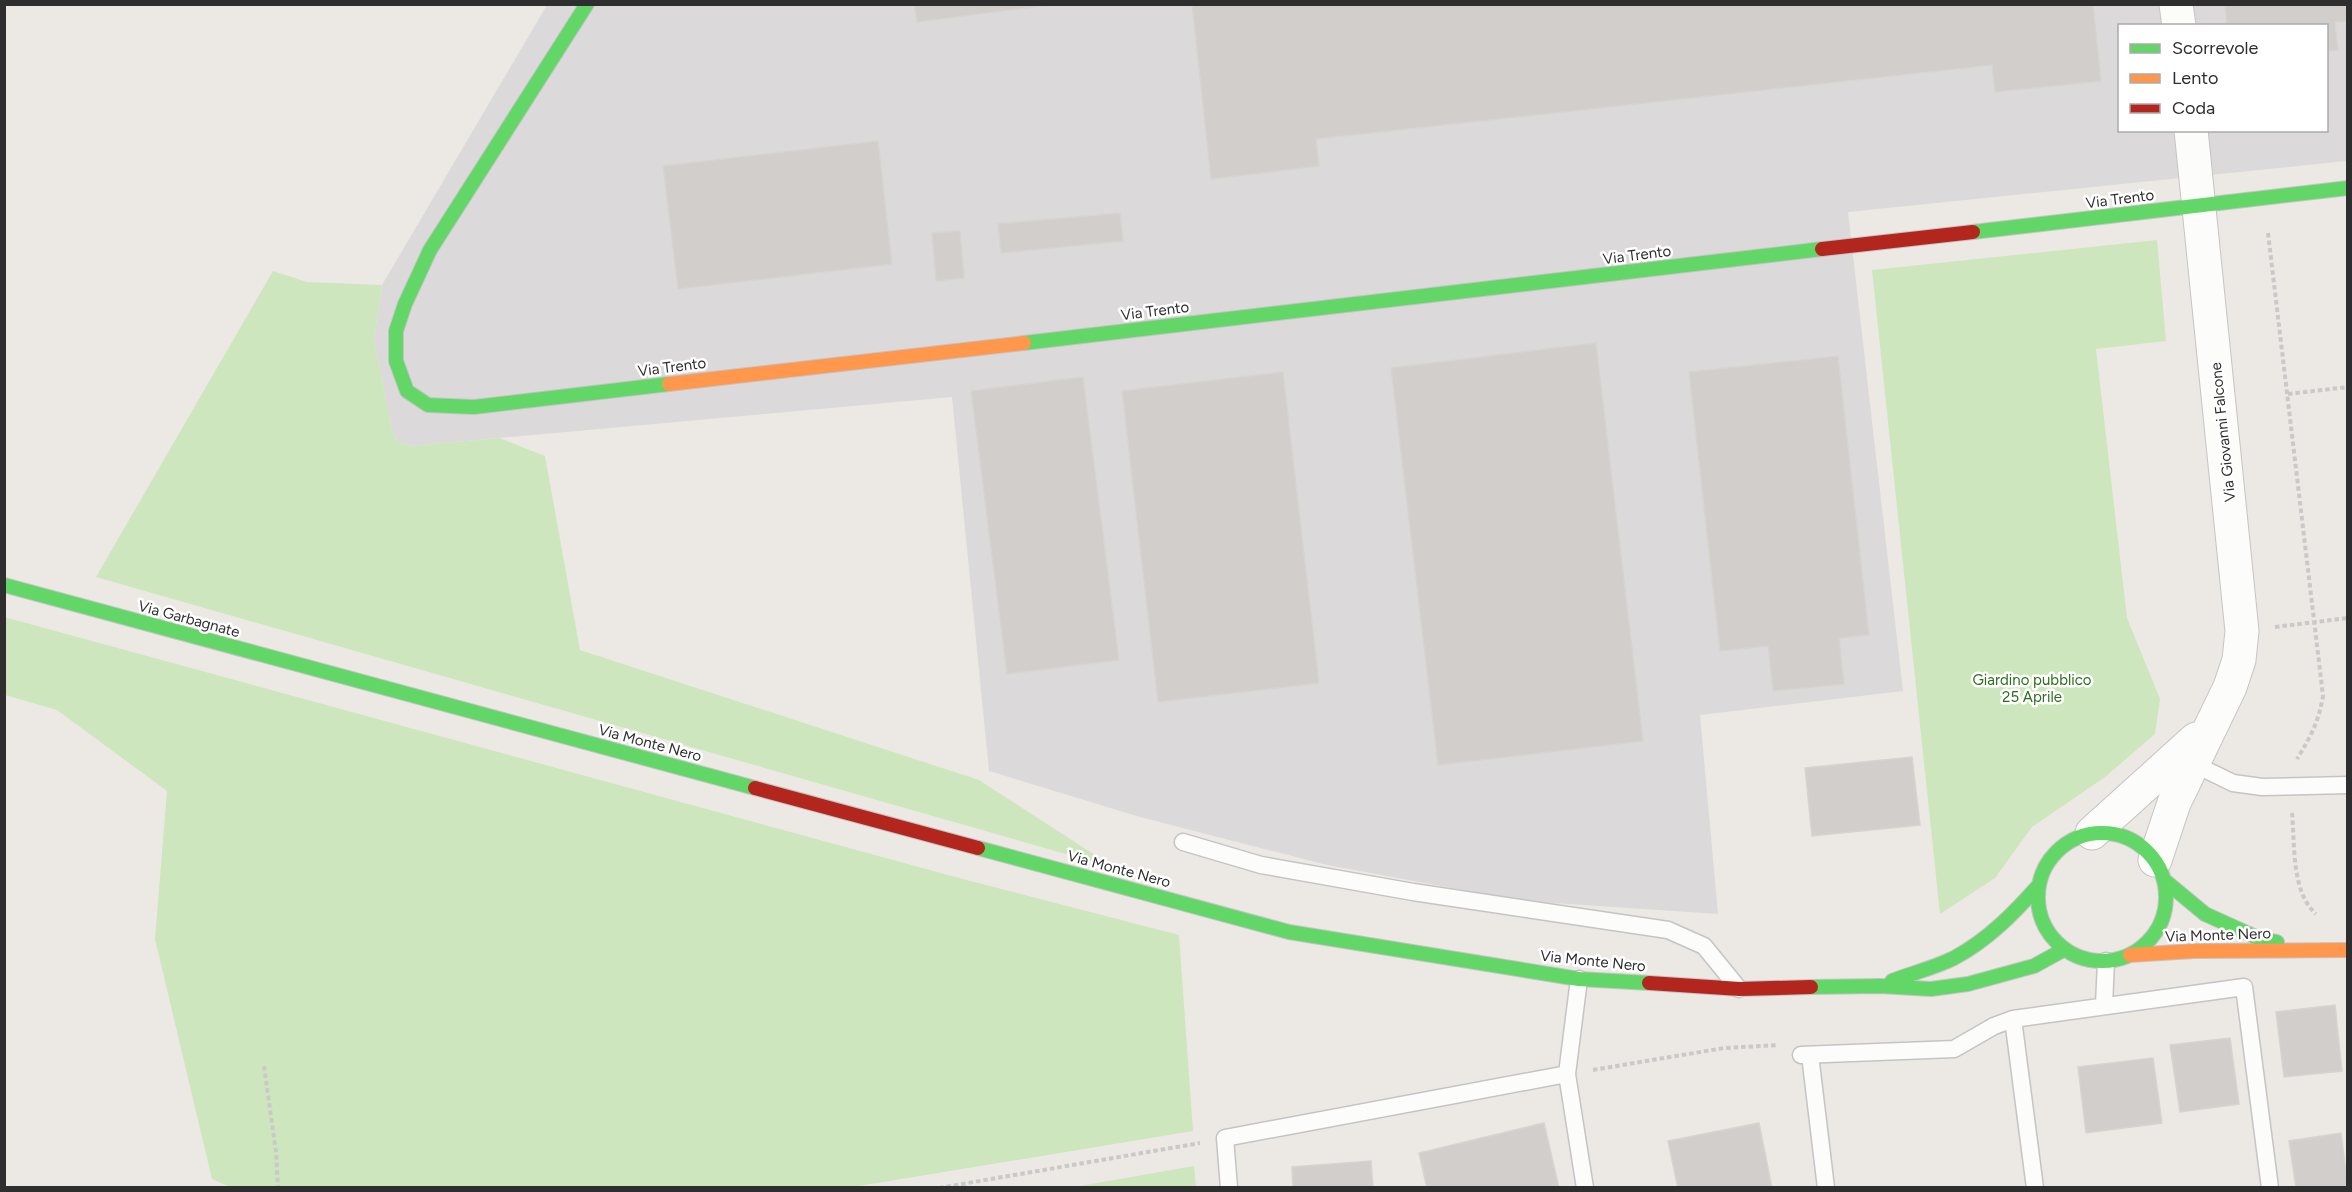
<svg xmlns="http://www.w3.org/2000/svg" width="2352" height="1192" font-family="Figtree,sans-serif">
  <rect width="100%" height="100%" fill="#ece8e4"/>
  <path fill="#dcd9db" fill-rule="evenodd" d="M547 5H2347V161L1848 212 1903 691 1700 715 1718 914 1523 901 1327 865 1140 817 989 771 952 397 410 446 398 441 392 431 374 339 382 285ZM2120 26H2326V130H2120Z"/>
  <path fill="#cee6be" d="M2157 240 2166 341 2096 349 2127 618 2160 699 2155 734 2105 777 2032 827 1995 878 1940 914 1872 270Z
    M273 271 307 282 382 285 374 339 392 431 398 441 410 446 499 438 545 456 580 650 979 780 1115 868 96 577Z
    M4 617 959 878 1179 935 1193 1131 853 1187 232 1188 212 1179 155 939 167 791 57 710 5 695Z
    M1194 1166 1196 1187H1074Z"/>
  <path fill="#d1cecb" stroke="#d7d4d0" stroke-width="1.5" d="M914 4H1057L917 22Z
    M1192 4H2093L2101 81 1995 92 1992 65 1316 139 1319 166 1211 179Z
    M2225 4H2348V21L2335 22 2338 50 2326 51V26H2227Z
    M878 141 892 264 678 289 663 166Z
    M1120 213 1123 241 1001 253 998 224Z
    M960 231 964 278 936 281 932 233Z
    M1596 343 1643 741 1438 765 1391 368Z
    M1838 356 1869 635 1839 638 1844 684 1773 691 1768 646 1720 651 1689 372Z
    M1283 372 1319 683 1158 702 1122 391Z
    M1083 377 1119 660 1007 674 971 391Z
    M1912 757 1920 825 1812 836 1805 768Z
    M2335 1005 2342 1071 2284 1077 2276 1012Z
    M2230 1038 2239 1104 2180 1112 2170 1045Z
    M2153 1058 2162 1123 2086 1133 2078 1067Z
    M1544 1123 1559 1188H1427L1419 1153Z
    M1759 1123 1772 1188H1678L1668 1141Z
    M2341 1133 2348 1188H2296L2289 1141Z
    M1371 1161 1373 1188H1293L1292 1167Z"/>
  <g fill="none" stroke-linecap="round" stroke-linejoin="round">
    <defs>
      <path id="lane" d="M2194 764 2233 783 2262 787 2348 785
        M1183 842 1261 865 1413 892 1668 930 1704 946 1739 989
        M1579 979 1567 1074 1585 1188
        M2104 1005 2106 961
        M2013 1019 2035 1188
        M1801 1055 1954 1049 1994 1026 2013 1019 2244 987 2270 1188
        M1810 1055 1826 1188
        M1229 1188 1225 1138 1567 1074"/>
      <path id="street" d="M2176 4 2179 26
        M2092 833 2196 739
        M2155 860 2174 803 2230 687 2239 660 2242 631 2191 130"/>
      <path id="fast" d="M587 4 430 250 405 304 396 331V361L407 391 428 405 474 407 669 384
        M1973 232 2348 188
        M1024 343 1822 249
        M4 585 755 788
        M2038 897a64 64 0 1 1 128 0a64 64 0 1 1-128 0Z
        M978 848 1289 932 1579 979 1649 983
        M2164 880 2205 914 2258 938 2277 942
        M1892 981C1912 973 1934 968 1954 958 1988 940 2014 913 2039 885
        M1811 987 1880 986 1931 989 1968 984 2034 966 2065 949"/>
      <path id="slow" d="M669 384 1024 343
        M2130 955 2194 951 2348 950"/>
      <path id="jam" d="M1822 249 1973 232
        M755 788 978 848
        M1649 983 1740 989 1811 987"/>
    </defs>
    <use href="#lane" stroke="#c5c4c5" stroke-width="19"/>
    <use href="#street" stroke="#c5c4c5" stroke-width="35"/>
    <use href="#fast" stroke="#c5c4c5" stroke-width="16"/>
    <use href="#slow" stroke="#c5c4c5" stroke-width="16"/>
    <use href="#jam" stroke="#c5c4c5" stroke-width="16"/>
    <path stroke="#c9c9c8" stroke-width="4" stroke-dasharray="4.5 3" stroke-linecap="butt" d="M2268 233 2323 696C2319 721 2310 738 2297 759
      M2288 394 2348 387
      M2275 627 2348 618
      M2292 813C2295 844 2291 892 2316 914
      M264 1066 276 1152 278 1188
      M1593 1070 1724 1048 1778 1045
      M939 1188 1200 1143"/>
    <use href="#lane" stroke="#fcfcfb" stroke-width="16"/>
    <use href="#street" stroke="#fcfcfb" stroke-width="33"/>
    <use href="#fast" stroke="#63d668" stroke-width="14"/>
    <use href="#slow" stroke="#ff974d" stroke-width="14"/>
    <use href="#jam" stroke="#b3261e" stroke-width="14"/>
  </g>
  <g text-anchor="middle" dominant-baseline="central" stroke-width="5" stroke-linejoin="round" paint-order="stroke">
    <g font-size="15" fill="#2e2e2e" stroke="#fff">
      <text transform="translate(2120 199) rotate(-7)">Via Trento</text>
      <text transform="translate(1637 255) rotate(-7)">Via Trento</text>
      <text transform="translate(1155 311) rotate(-7)">Via Trento</text>
      <text transform="translate(672 367) rotate(-7)">Via Trento</text>
      <text transform="translate(2223 432) rotate(-96)">Via Giovanni Falcone</text>
      <text transform="translate(189 619) rotate(15)">Via Garbagnate</text>
      <text transform="translate(650 743) rotate(15)">Via Monte Nero</text>
      <text transform="translate(1119 869) rotate(15)">Via Monte Nero</text>
      <text transform="translate(2218 935) rotate(-2)">Via Monte Nero</text>
      <text transform="translate(1593 961) rotate(6)">Via Monte Nero</text>
    </g>
    <g font-size="15" fill="#2c6e1b" stroke="#fff">
      <text x="2032" y="680">Giardino pubblico<tspan x="2032" dy="17">25 Aprile</tspan></text>
    </g>
  </g>
  <rect width="2352" height="1192" fill="none" stroke="#2e2e2e" stroke-width="12"/>
  <rect x="2118" y="24" width="210" height="108" fill="#ffffff" stroke="#ababab" stroke-width="1.5"/>
  <rect x="2130" y="44" width="30" height="9" fill="#63d668" stroke="#ababab" stroke-width="1.5"/>
  <text x="2172" y="54" font-size="18" fill="#2e2e2e">Scorrevole</text>
  <rect x="2130" y="74" width="30" height="9" fill="#ff974d" stroke="#ababab" stroke-width="1.5"/>
  <text x="2172" y="84" font-size="18" fill="#2e2e2e">Lento</text>
  <rect x="2130" y="104" width="30" height="9" fill="#b3261e" stroke="#ababab" stroke-width="1.5"/>
  <text x="2172" y="114" font-size="18" fill="#2e2e2e">Coda</text>
</svg>
